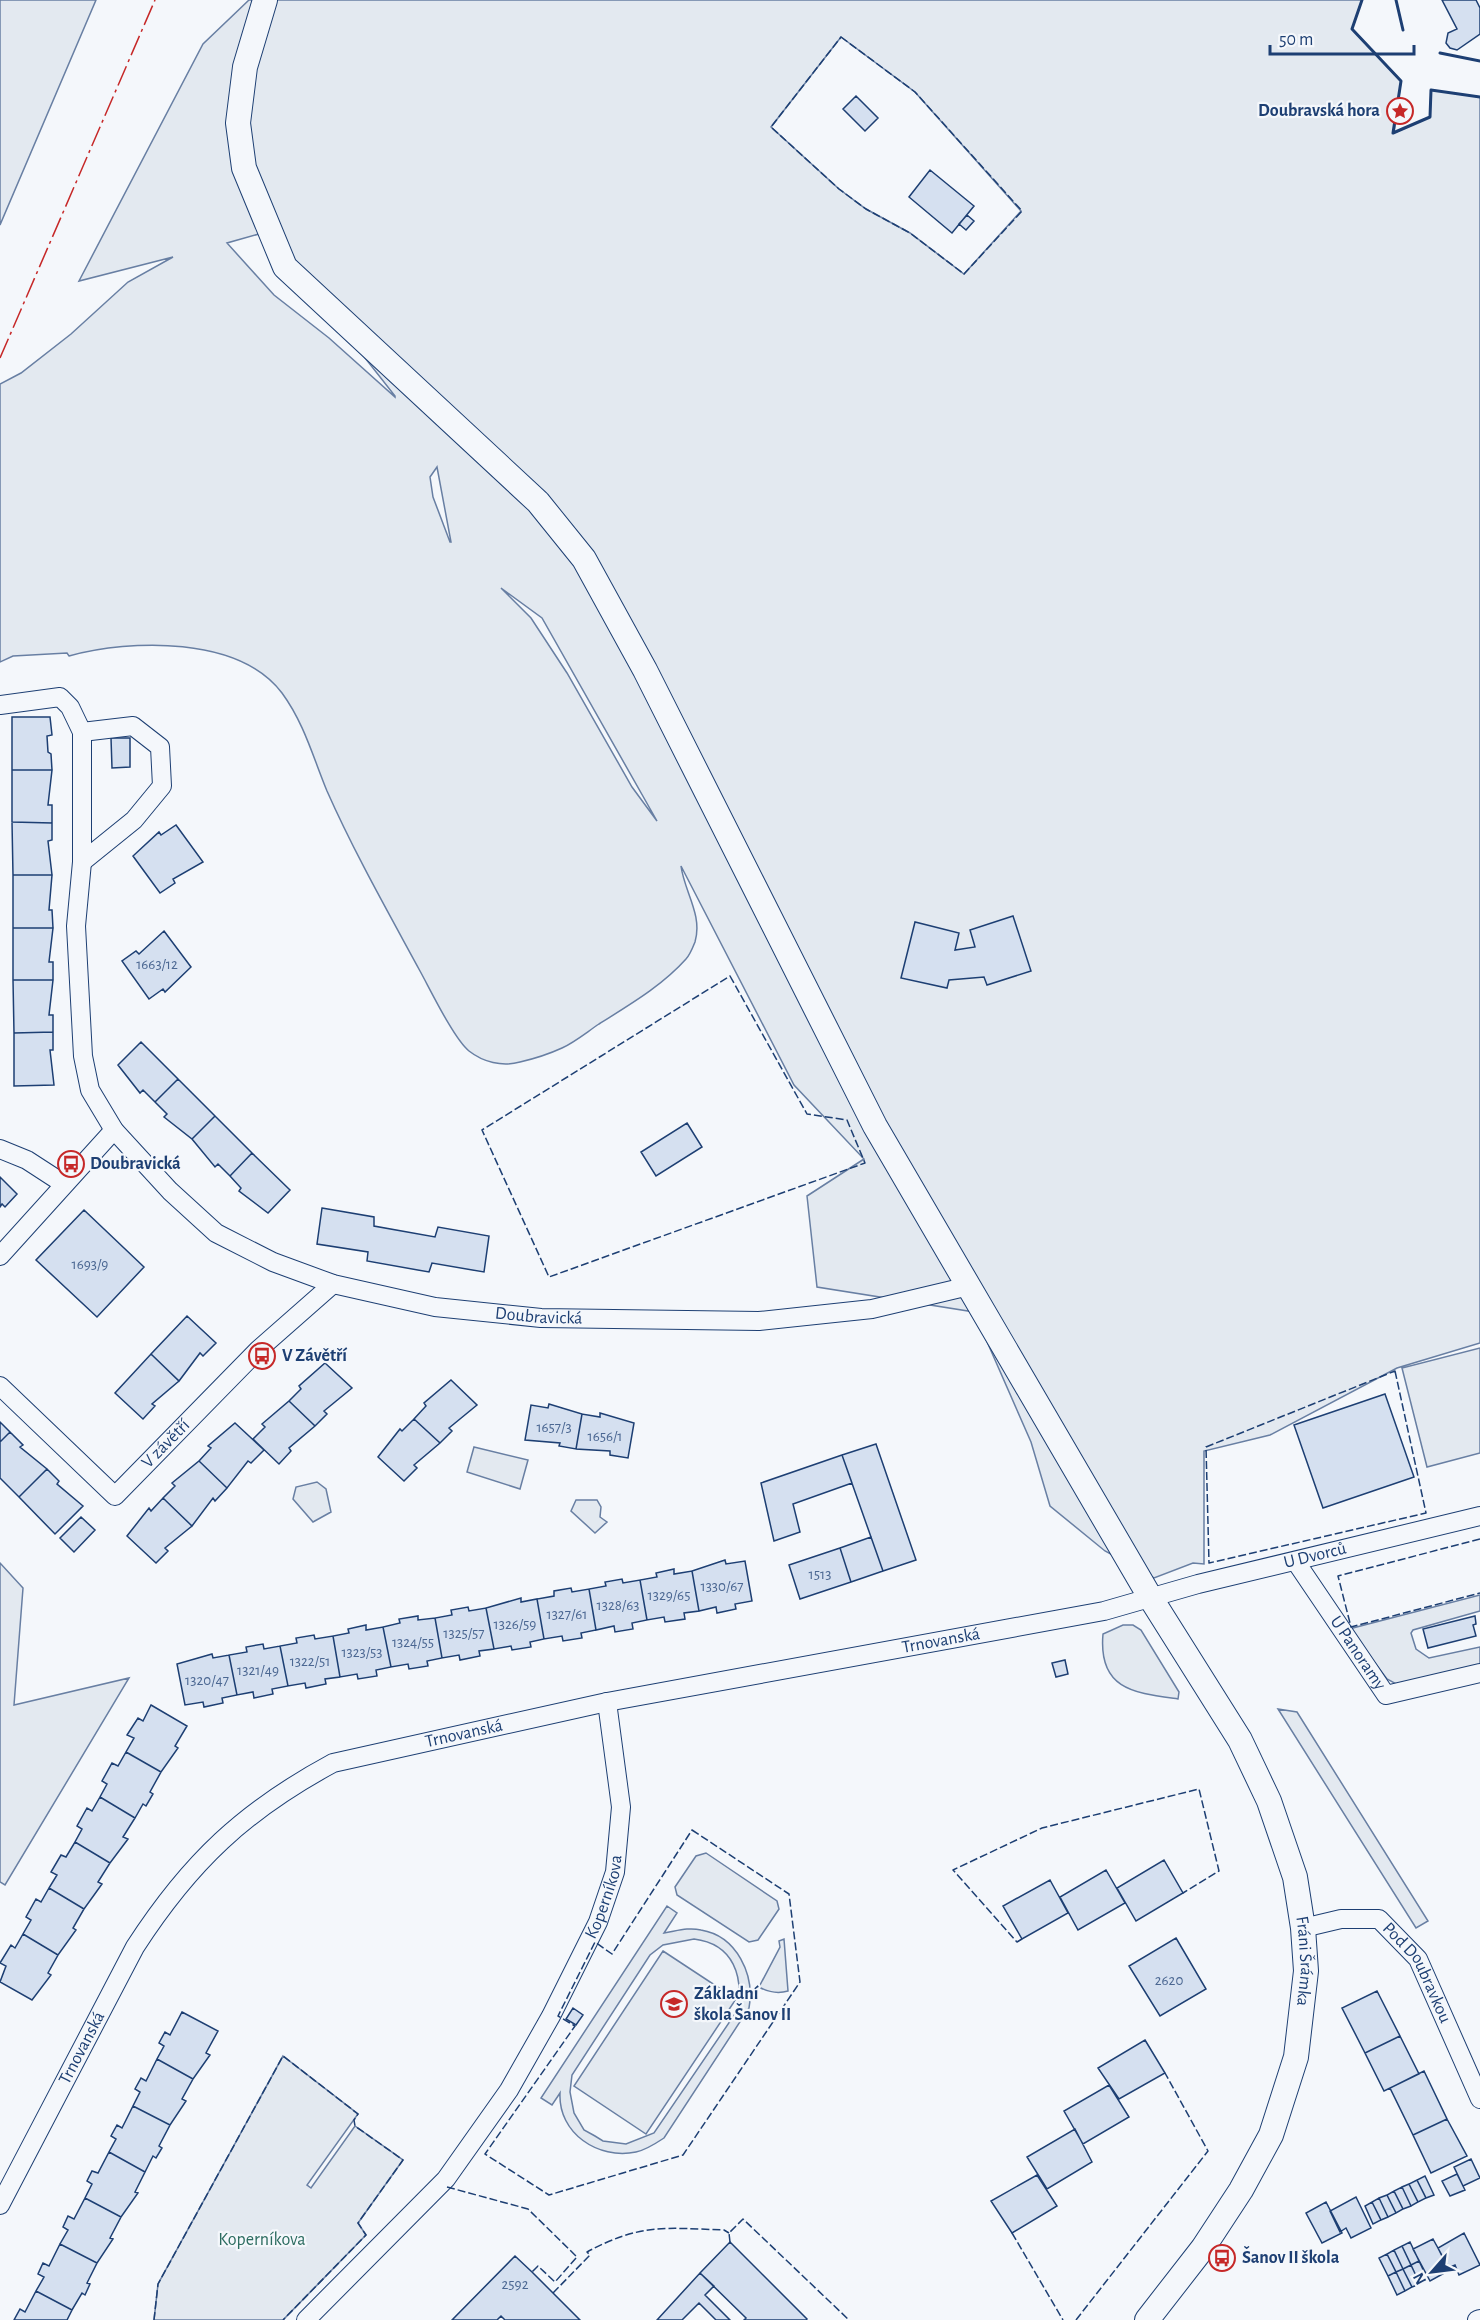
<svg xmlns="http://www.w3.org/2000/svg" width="1480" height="2320" font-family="'Alegreya Sans',sans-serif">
  <rect width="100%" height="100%" fill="#f4f7fb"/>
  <path fill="#e3e9f0" stroke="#687fa3" stroke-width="1.5" fill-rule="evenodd" d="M0 0H96L0 225Z
    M249 0H1362L1352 29 1401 81 1394 133 1430 117 1431 90 1480 97V1343L1397 1368 1270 1435 1204 1451V1564L1193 1563 1154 1578 1105 1551 1050 1506 1031 1442 974 1312 817 1287 807 1196 864 1159 794 1085 681 866C684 891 703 915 695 942 693 947 690 955 686 959 662 986 629 1005 599 1024 587 1032 575 1042 562 1048 549 1054 533 1059 520 1062 502 1067 483 1062 469 1051 454 1039 430 989 420 971 388 912 354 852 327 791 313 757 304 723 282 693 239 636 131 639 69 656L67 653 13 656 0 662V384L21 373 71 334 128 282 173 257 79 281 203 44ZM841 37 915 92 1021 211 964 274 910 233 866 209 839 189 771 127ZM266 232 395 396V397L329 338 274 295 227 243ZM437 467 451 542H450L433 497 430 477ZM501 588 542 618 657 821 632 787 567 673 531 618Z
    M1480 1348V1453L1427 1467 1402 1368Z
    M474 1447 528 1460 520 1489 467 1472Z
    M317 1482 326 1489 331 1512 313 1522 293 1499 296 1487Z
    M576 1500H597L601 1507 600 1517 607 1522 595 1533 571 1511Z
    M0 1563 23 1588 14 1705 129 1678 5 1885 0 1882Z
    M1480 1595V1611L1413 1630 1411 1633 1416 1649 1429 1658 1480 1647V1668L1398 1685 1387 1679 1349 1629Z
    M1123 1625H1133L1141 1630 1179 1692 1178 1699C1135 1693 1098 1690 1103 1634Z
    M1278 1709 1297 1712 1428 1921 1416 1928Z
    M706 1853 777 1901 779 1909 758 1940 749 1942 677 1895 675 1887 696 1856Z
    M667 1906 677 1913 664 1933C677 1931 688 1927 701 1930 737 1936 755 1975 749 2008L664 2138C655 2144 646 2150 636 2152 598 2160 558 2133 560 2093L552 2105 541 2098ZM694 1939C734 1944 744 1977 737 2011L654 2133 626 2144 603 2141 595 2136 584 2130 574 2113 570 2092 572 2075 650 1955 663 1945Z
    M784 1939 788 1991C778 1994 768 1992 759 1987L780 1947 779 1941Z
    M663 1951 736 1999 646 2134 574 2086Z
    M283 2056 358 2114 307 2185 311 2188 355 2126 403 2160 358 2223 366 2235 283 2320H154L158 2284Z"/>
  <path fill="#d5e0f0" stroke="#1d3f73" stroke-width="1.5" d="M1442 0H1476L1480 8V34L1457 50 1450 48 1446 43 1448 33 1457 29Z
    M856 96 878 118 865 131 843 109Z
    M930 170 974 206 952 233 909 197Z
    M967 215 974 221 966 230 959 224Z
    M12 717H50L52 735 47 736 48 752 51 754 52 770H12Z
    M111 738H130V767L112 768Z
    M12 770H52L48 805H52V823L12 822Z
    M12 822 52 823V840L48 841 52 875H13Z
    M176 825 203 862 173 879 175 883 160 893 133 856 159 832 161 835Z
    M13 875H52L49 910H52L53 928H13Z
    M1013 916 1031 971 987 985 984 977 949 980 947 988 901 978 915 922 959 933 955 950 975 947 970 930Z
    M13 928H53L49 962H53V980H13Z
    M164 931 191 967 165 992 163 989 149 999 122 961 136 951 139 954Z
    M13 980H53L49 1015H53V1032L14 1033Z
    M53 1032V1050H50L54 1085 14 1086V1033Z
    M141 1042 178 1079 155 1102 143 1090 140 1093 118 1065Z
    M178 1079 215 1116 192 1139 164 1117 167 1114 155 1102Z
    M215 1116 252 1153 230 1176 218 1164 215 1167 192 1139Z
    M687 1123 702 1147 656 1176 641 1152Z
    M252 1153 290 1190 268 1213 239 1191 241 1188 230 1176Z
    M0 1177 17 1194 5 1207 2 1204 0 1207Z
    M322 1208 374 1217V1226L435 1237 438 1227 489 1236 484 1272 432 1263 429 1272 367 1261 368 1252 317 1244Z
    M84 1210 144 1267 97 1317 36 1260Z
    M187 1316 216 1343 203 1356 200 1353 179 1381 151 1354Z
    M151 1354 179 1381 152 1404 155 1406 143 1419 115 1393Z
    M325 1363 352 1388 324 1411 327 1414 315 1426 289 1401 301 1389 299 1386Z
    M451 1380 477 1405 449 1428 452 1431 440 1443 414 1419 426 1406 424 1403Z
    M1385 1394 1414 1477 1323 1508 1294 1425Z
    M289 1401 315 1426 289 1448 291 1451 279 1464 253 1439 265 1427 262 1424Z
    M549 1404 582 1414 576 1449 559 1446 560 1443 525 1440 531 1405 548 1408Z
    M600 1413 634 1423 628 1458 610 1455V1451L576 1449 582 1414 600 1417Z
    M414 1419 440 1443 414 1465 417 1468 404 1481 378 1457 400 1429 402 1431Z
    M0 1422 10 1432 0 1442Z
    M235 1423 264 1450 251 1463 248 1461 227 1488 199 1461 211 1448 208 1446Z
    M10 1432 23 1445 20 1447 47 1469 19 1497 0 1478V1442Z
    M876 1444 916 1560 883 1571 842 1455Z
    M842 1455 852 1483 793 1504 800 1532 774 1541 761 1483Z
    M199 1461 227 1488 215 1501 213 1498 192 1526 163 1498 175 1486 172 1483Z
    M47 1469 59 1481 57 1484 83 1506 55 1534 19 1497Z
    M163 1498 192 1526 165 1548 168 1551 156 1563 127 1536 149 1508 151 1511Z
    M81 1517 95 1530 74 1552 60 1538Z
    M871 1537 883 1571 851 1582 840 1548Z
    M840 1548 851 1582 800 1599 789 1565Z
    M725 1560 726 1564 745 1561 752 1601 735 1604 736 1609 717 1613 716 1607 699 1611 692 1571Z
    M674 1569V1574L692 1571 699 1611 684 1613 685 1619 665 1622 664 1617 647 1620 640 1580 657 1577 656 1573Z
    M622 1579 623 1583 640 1580 647 1620 632 1623 633 1629 615 1632 614 1626 596 1630 589 1589 606 1586 605 1582Z
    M571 1588 572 1592 589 1589 596 1630 581 1633 582 1638 563 1641 562 1636 544 1639 537 1599 554 1596V1591Z
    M521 1598V1602L537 1599 544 1639 530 1642 531 1647 512 1650 511 1646 494 1649 486 1608Z
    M468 1607 469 1611 486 1608 494 1649 479 1651 480 1656 460 1660 459 1655 442 1658 435 1618 452 1615 451 1610Z
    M418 1616V1620L435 1618 442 1658 427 1661 428 1666 409 1669 408 1664 391 1667 383 1627 400 1623 399 1619Z
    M1475 1616 1476 1624 1473 1625 1476 1636 1428 1648 1423 1629Z
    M366 1625V1630L383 1627 391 1667 376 1670 377 1676 358 1679 357 1674 340 1677 333 1636 349 1633 348 1629Z
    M314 1635 315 1639 333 1636 340 1677 325 1679 326 1684 306 1688 305 1683 288 1686 280 1646 297 1643 296 1638Z
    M263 1644 264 1649 280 1646 288 1686 272 1689 273 1694 254 1698 253 1692 237 1695 229 1655 247 1652 246 1647Z
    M212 1654 213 1658 229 1655 237 1695 222 1698 223 1703 204 1707 203 1702 185 1705 177 1664Z
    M1065 1660 1068 1674 1056 1677 1052 1663Z
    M151 1705 187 1726 175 1746 178 1748 161 1772 126 1752 134 1738 127 1735 138 1718 143 1721Z
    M126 1752 161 1772 150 1792 153 1794 146 1806 143 1804 135 1818 100 1797 107 1784 102 1781 112 1763 118 1766Z
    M100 1797 135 1818 123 1837 128 1839 110 1863 75 1842 82 1829 77 1826 87 1808 92 1811Z
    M75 1842 110 1863 98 1882 102 1884 84 1909 49 1888 57 1875 51 1872 61 1855 66 1857Z
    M1164 1860 1183 1893 1136 1921 1117 1888Z
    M1106 1870 1125 1903 1078 1930 1060 1897Z
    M1050 1880 1068 1913 1022 1939 1003 1906Z
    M49 1888 84 1909 73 1928 76 1930 58 1955 23 1934 31 1920 26 1917 36 1899 41 1902Z
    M23 1934 58 1955 48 1973 51 1975 32 2000 0 1982 6 1966 0 1963 11 1945 15 1948Z
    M1176 1938 1206 1989 1160 2016 1129 1966Z
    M1377 1991 1400 2036 1365 2053 1342 2008Z
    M573 2008 583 2015 576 2025 566 2019Z
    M182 2012 218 2031 206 2053 210 2055 193 2079 157 2059 164 2046 159 2043 165 2032 170 2035Z
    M1400 2036 1419 2074 1384 2091 1365 2053Z
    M1145 2040 1165 2073 1119 2099 1098 2068Z
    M157 2059 193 2079 182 2099 186 2101 170 2125 133 2106 140 2092 135 2089 141 2078 146 2081Z
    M1424 2071 1447 2119 1413 2135 1390 2088Z
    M1109 2085 1129 2117 1083 2144 1064 2111Z
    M133 2106 170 2125 159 2146 162 2148 156 2158 153 2156 145 2172 109 2152 116 2139 111 2136 117 2125 122 2128Z
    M1447 2119 1467 2156 1431 2173 1413 2135Z
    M1075 2129 1092 2162 1047 2189 1027 2157Z
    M109 2152 145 2172 135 2192 138 2193 121 2217 85 2198 92 2184 87 2181 92 2171 98 2173Z
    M1471 2159 1480 2178 1463 2186 1454 2167Z
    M1457 2174 1465 2190 1450 2196 1442 2181Z
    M1037 2175 1057 2206 1012 2233 991 2201Z
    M1425 2176 1434 2195 1426 2198 1417 2180Z
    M1417 2180 1426 2198 1418 2202 1409 2184Z
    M1409 2184 1418 2202 1411 2206 1402 2187Z
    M1402 2187 1411 2206 1403 2209 1394 2191Z
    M1394 2191 1403 2209 1396 2213 1387 2195Z
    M1387 2195 1396 2213 1388 2217 1379 2198Z
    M1356 2197 1371 2228 1351 2238 1346 2228 1340 2232 1330 2211Z
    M85 2198 121 2217 110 2238 113 2239 97 2263 60 2244 68 2230 63 2227 68 2216 74 2219Z
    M1379 2198 1388 2217 1381 2220 1372 2202Z
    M1326 2202 1342 2233 1322 2243 1306 2213Z
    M1372 2202 1381 2220 1373 2224 1365 2206Z
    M1464 2233 1480 2265 1459 2275 1455 2265 1448 2268 1438 2248Z
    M1433 2239 1450 2270 1430 2281 1413 2249Z
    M730 2242 807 2319 806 2320H744L746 2318 700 2273Z
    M1410 2242 1419 2261 1411 2265 1402 2246Z
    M60 2244 97 2263 87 2283 90 2284 85 2295 82 2293 72 2310 36 2291 44 2277 38 2274 43 2263 49 2266Z
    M1402 2246 1411 2265 1403 2269 1394 2250Z
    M1394 2250 1403 2269 1396 2272 1387 2254Z
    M1387 2254 1396 2272 1388 2276 1379 2258Z
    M515 2256 532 2272 580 2320H505L501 2316 497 2320H452Z
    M1419 2261 1428 2280 1420 2284 1411 2265Z
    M1411 2265 1420 2284 1412 2287 1403 2269Z
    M1403 2269 1412 2287 1405 2291 1396 2272Z
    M1396 2272 1405 2291 1397 2295 1388 2276Z
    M700 2273 714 2286 705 2295 730 2320H716L699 2303 682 2320H657Z
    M36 2291 72 2310 67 2320H14L20 2309 25 2312Z"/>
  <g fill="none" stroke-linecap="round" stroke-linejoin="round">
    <defs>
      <g id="street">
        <path id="s1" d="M0 705 60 697 70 707 82 732V862L76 926 83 1056 90 1090 114 1130 170 1191 216 1233 273 1262 333 1284 435 1307 541 1318 759 1321 872 1309 969 1286"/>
        <path d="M82 732 133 726 160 747 162 786 134 820 82 862"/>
        <path d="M0 1149 27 1160 64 1184"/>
        <path d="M0 1256 114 1130"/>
        <path id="s2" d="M0 1386 115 1496 258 1350 333 1284"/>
        <path id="s3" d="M1296 1562 1386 1695 1480 1673"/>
        <path id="s4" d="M1303 1928 1341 1919H1379L1418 1959 1480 2099"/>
        <path id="s5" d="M0 2205 135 1947C190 1862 244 1811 333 1763L607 1702 1104 1611 1198 1584 1480 1516"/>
        <path id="s6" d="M306 2320 446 2179 509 2090 551 2016 598 1922 615 1872 621 1807 607 1702"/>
        <path d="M1477 2320 1480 2319"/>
      </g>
      <g id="secondary">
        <path id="s7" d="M265 0 245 67 238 123 244 168 285 267 538 502 584 559 645 670 875 1126 1150 1597 1240 1740 1269 1801 1295 1877 1303 1928 1306 1971 1296 2057 1271 2135 1241 2190 1203 2248 1147 2320"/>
      </g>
    </defs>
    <use href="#street" stroke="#1d3f73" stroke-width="20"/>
    <use href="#secondary" stroke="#1d3f73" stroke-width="26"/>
    <use href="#street" stroke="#f4f7fb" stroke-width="18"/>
    <use href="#secondary" stroke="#f4f7fb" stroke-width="24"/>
    <path stroke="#1d3f73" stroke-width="1.5" stroke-dasharray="8 3" stroke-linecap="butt" d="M841 37 915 92 1022 211 964 274 910 233 866 209 839 189 771 127Z
      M730 976 807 1114 847 1120 865 1163 549 1277 482 1130Z
      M1395 1371 1426 1513 1209 1563 1206 1447Z
      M1480 1539 1338 1576 1351 1627 1480 1593
      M692 1830 789 1894 800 1982 683 2155 549 2195 485 2154 575 2026 558 2016 595 1942 612 1954Z
      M1022 1939 1017 1942 953 1870 1042 1828 1199 1789 1219 1871 1183 1893
      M447 2187 528 2209 577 2257 555 2282 538 2266 532 2272
      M1012 2233 1063 2320
      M730 2242 729 2233 743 2219 849 2320
      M553 2293 590 2255 587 2252C641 2223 665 2228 724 2230L729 2233
      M154 2320 158 2284 283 2056 358 2114 354 2120 355 2126 403 2160 358 2223 366 2235 283 2320
      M1076 2320 1208 2151 1165 2073"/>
    <path stroke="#1d3f73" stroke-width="3" d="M1362 0 1352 29 1401 81 1393 133 1430 117 1431 90 1480 97
      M1396 0 1403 30
      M1440 53 1480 61"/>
    <path stroke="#c62828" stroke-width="1.5" stroke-dasharray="21 4.5 3 4.5" stroke-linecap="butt" d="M0 358 155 0"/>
  </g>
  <defs>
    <symbol id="sight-ring" viewBox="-11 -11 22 22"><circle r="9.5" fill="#f4f7fb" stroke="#c62828" stroke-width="1.5"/><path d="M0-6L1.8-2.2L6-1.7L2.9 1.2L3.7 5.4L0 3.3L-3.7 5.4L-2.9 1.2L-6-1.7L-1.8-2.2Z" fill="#c62828"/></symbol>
    <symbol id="bus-ring" viewBox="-11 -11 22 22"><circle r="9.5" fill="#f4f7fb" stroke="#c62828" stroke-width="1.5"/><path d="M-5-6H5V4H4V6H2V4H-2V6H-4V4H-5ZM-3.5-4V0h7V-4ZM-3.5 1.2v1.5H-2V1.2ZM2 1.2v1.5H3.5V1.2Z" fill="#c62828"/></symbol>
    <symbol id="school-ring" viewBox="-11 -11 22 22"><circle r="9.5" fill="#f4f7fb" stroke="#c62828" stroke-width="1.5"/><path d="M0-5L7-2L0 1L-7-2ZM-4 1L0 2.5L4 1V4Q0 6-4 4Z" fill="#c62828"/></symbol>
  </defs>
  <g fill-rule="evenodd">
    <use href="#sight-ring" x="1385" y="96" width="30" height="30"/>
    <use href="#bus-ring" x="56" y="1149" width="30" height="30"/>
    <use href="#bus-ring" x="247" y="1341" width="30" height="30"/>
    <use href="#school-ring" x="659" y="1989" width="30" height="30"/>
    <use href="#bus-ring" x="1207" y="2243" width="30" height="30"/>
  </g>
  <g text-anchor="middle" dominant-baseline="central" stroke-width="4.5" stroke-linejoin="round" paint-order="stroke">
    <g font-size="15" fill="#4b6792">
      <text x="157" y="964">1663/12</text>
      <text x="90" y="1264">1693/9</text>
      <text x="554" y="1427">1657/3</text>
      <text x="605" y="1436">1656/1</text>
      <text x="820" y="1574">1513</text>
      <text x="722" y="1586">1330/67</text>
      <text x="669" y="1595">1329/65</text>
      <text x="618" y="1605">1328/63</text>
      <text x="567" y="1614">1327/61</text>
      <text x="515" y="1624">1326/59</text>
      <text x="464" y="1633">1325/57</text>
      <text x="413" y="1642">1324/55</text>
      <text x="362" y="1652">1323/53</text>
      <text x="310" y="1661">1322/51</text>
      <text x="258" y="1670">1321/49</text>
      <text x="207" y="1680">1320/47</text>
      <text x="1169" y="1980">2620</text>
      <text x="515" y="2284">2592</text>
    </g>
    <g font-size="18" font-weight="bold" fill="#1d3f73" stroke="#f4f7fb" text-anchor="start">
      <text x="1380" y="111" text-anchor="end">Doubravská hora</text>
      <text x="90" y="1164">Doubravická</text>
      <text x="282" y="1356">V Závětří</text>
      <text x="694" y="1994">Základní<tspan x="694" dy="21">škola Šanov II</tspan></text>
      <text x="1242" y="2258">Šanov II škola</text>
    </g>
    <g font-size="18" fill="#1d3f73" stroke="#f4f7fb">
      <text stroke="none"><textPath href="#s1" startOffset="990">Doubravická</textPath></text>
      <text stroke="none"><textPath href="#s2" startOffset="232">V závětří</textPath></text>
      <text stroke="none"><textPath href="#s5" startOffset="1569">U Dvorců</textPath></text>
      <text stroke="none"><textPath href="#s5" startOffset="1185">Trnovanská</textPath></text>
      <text stroke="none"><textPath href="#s3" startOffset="110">U Panoramy</textPath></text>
      <text stroke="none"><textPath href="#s5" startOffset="699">Trnovanská</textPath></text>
      <text stroke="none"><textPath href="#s6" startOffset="524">Koperníkova</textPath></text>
      <text stroke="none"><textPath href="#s7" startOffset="2282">Fráni Šrámka</textPath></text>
      <text stroke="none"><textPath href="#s4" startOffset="144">Pod Doubravkou</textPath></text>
      <text stroke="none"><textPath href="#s5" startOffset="177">Trnovanská</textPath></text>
    </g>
    <g font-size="18" fill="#2c6c60" stroke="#f4f7fb">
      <text x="262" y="2240">Koperníkova</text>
    </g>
  </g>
  <g transform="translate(1432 2272) rotate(242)" stroke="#f4f7fb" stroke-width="4.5" paint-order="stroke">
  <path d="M0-4.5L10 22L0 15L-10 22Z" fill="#1d3f73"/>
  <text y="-9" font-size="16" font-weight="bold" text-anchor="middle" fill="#1d3f73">N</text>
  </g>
  <path d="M1270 45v9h144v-9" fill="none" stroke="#1d3f73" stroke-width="3"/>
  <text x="1279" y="45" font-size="18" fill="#1d3f73" stroke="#f4f7fb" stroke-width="4.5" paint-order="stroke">50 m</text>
</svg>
